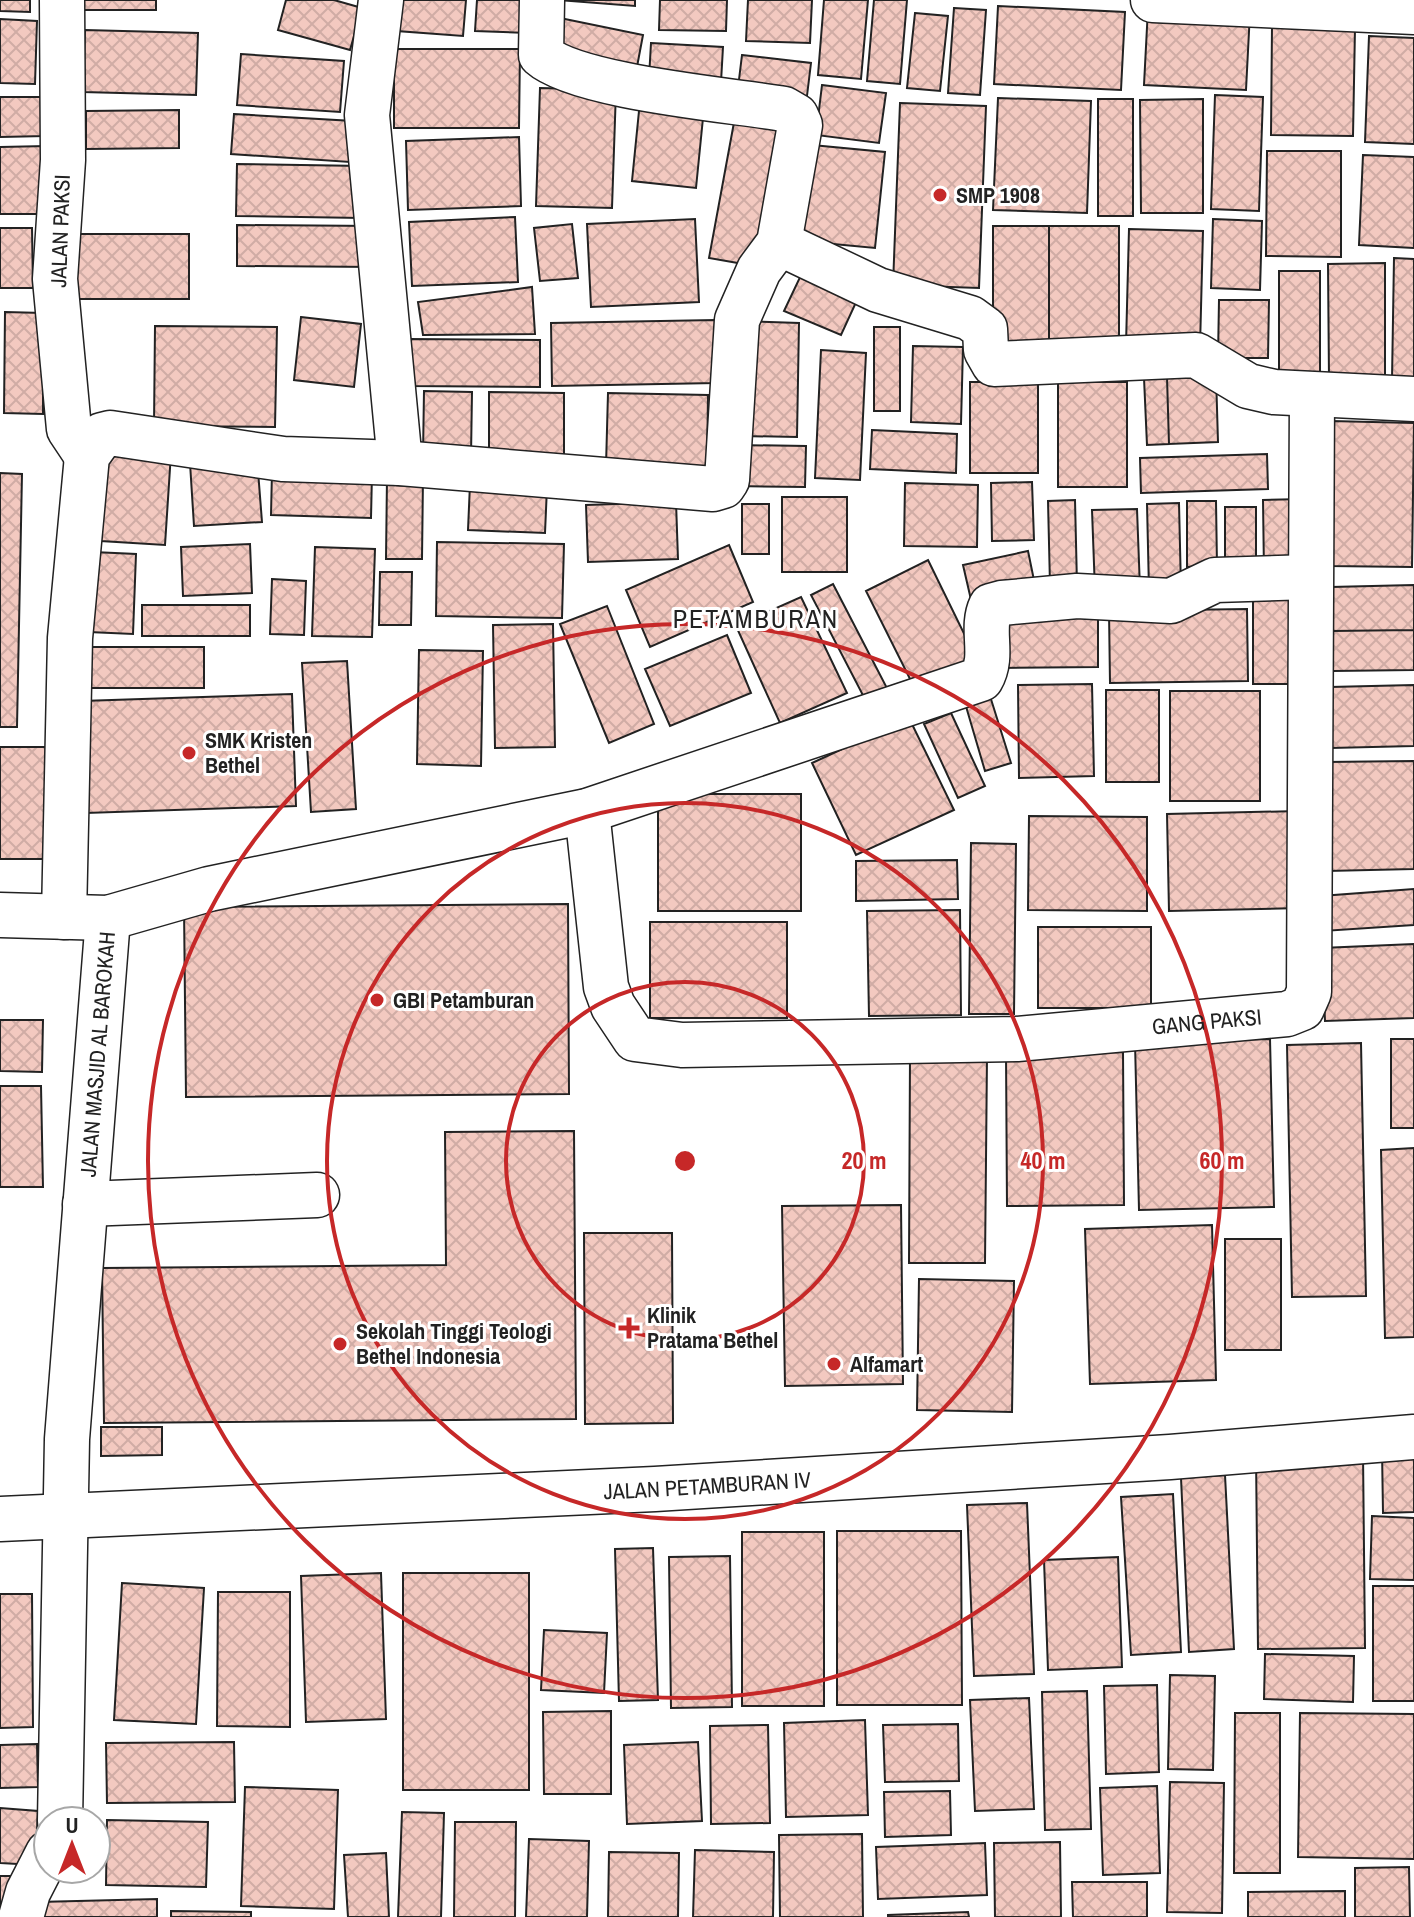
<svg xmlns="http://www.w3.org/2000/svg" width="1414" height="1917" font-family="'Archivo Narrow',sans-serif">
  <defs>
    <pattern id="building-cross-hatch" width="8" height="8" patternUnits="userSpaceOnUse" patternTransform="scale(2)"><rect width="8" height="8" fill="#f3c9c0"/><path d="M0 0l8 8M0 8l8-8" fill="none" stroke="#d0aca5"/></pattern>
  </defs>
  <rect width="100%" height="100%" fill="#fff"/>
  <path fill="url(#building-cross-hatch)" stroke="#222" stroke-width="2" d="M0 0H30V12L0 11Z
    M71 0H156V10H71Z
    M286 0H334L362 8 350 50 278 30Z
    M400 0H466L463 36 397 31Z
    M477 0H529L528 33 475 31Z
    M558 0H635V6Z
    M660 0H727L726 31 659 30Z
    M748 0H812L810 43 746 41Z
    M824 0H868L861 79 818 75Z
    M874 0H907L900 84 867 81Z
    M998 6 1125 12 1121 90 994 84Z
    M954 8 986 10 980 95 948 93Z
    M1148 8 1250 12 1246 90 1144 85Z
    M915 13 948 16 940 91 907 88Z
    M560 18 643 35 636 72 552 54Z
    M0 19 37 21 35 84 0 83Z
    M1272 26 1355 28 1353 136 1271 135Z
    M85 30 198 33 196 95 83 92Z
    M1369 36 1414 38V144L1365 142Z
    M651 43 723 47 721 82 649 78Z
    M394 49H520L519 128H394Z
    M241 54 344 61 340 112 237 105Z
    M742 55 811 63 806 104 737 96Z
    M822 85 886 93 879 143 816 135Z
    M540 88 616 90 612 208 536 206Z
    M1215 95 1263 97 1259 211 1211 209Z
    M0 97H45V136L0 137Z
    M998 98 1091 101 1087 213 993 210Z
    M1098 99H1133V216H1098Z
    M1203 99V213H1141L1140 100Z
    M640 101 704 108 696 188 632 181Z
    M900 103 986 106 979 288 893 285Z
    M179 110V148L86 149V111Z
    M234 114 353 121 350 162 231 154Z
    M735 117 781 125 755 266 709 258Z
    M519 137 521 206 408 210 406 141Z
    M812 145 885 152 875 248 802 241Z
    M46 146 47 214H0V147Z
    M1267 151H1341V257L1266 256Z
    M1363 155 1414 157V248L1359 245Z
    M237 164 363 166 362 218 236 216Z
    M515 217 518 282 412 286 409 222Z
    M695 219 699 302 591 307 587 224Z
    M1213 219 1262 221 1260 290 1211 288Z
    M572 224 578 278 540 281 534 228Z
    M237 225 375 226V267L237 266Z
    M993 226H1049V347H993Z
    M1049 226H1119V347H1049Z
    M0 228H32L33 288H0Z
    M1129 229 1203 231 1200 347 1126 345Z
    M70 234H189V299H70Z
    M1394 258 1414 259V380H1392Z
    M1385 263V378L1329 379 1328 264Z
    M1279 271H1320V377H1279Z
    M802 273 858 298 841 335 784 311Z
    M532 287 535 334 423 335 418 302Z
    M1219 300H1269L1268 358H1218Z
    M5 312 43 313V414L4 413Z
    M301 317 361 324 354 387 294 380Z
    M715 320 716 383 552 386 551 323Z
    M744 321 799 323 797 437 742 436Z
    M155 326 277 327 275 427 154 426Z
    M874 327H900V411H874Z
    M409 339 540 340V387L408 386Z
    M913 346 963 347 961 424 911 422Z
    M821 350 866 353 860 480 815 478Z
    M1216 375 1218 442 1169 444 1167 377Z
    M1167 377 1169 444 1147 445 1144 378Z
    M970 382H1038V473H970Z
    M1058 382H1127V487H1058Z
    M424 391 472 392 471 456 423 455Z
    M489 392 564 393V458H489Z
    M608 393 708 395 707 468 606 466Z
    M1331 421 1414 423 1412 567 1329 566Z
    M872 430 957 434 956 473 870 469Z
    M736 445 806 446 805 487 735 486Z
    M105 449 171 453 165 545 101 541Z
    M1267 454 1268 489 1141 493 1140 458Z
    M257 458 262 522 194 526 190 463Z
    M272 471 372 473 371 518 271 515Z
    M0 473 22 474 17 727H0Z
    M387 478H423L422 559H386Z
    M1032 482 1034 540 992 541 991 483Z
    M905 483 978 485 977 547 904 546Z
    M470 484 547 487 545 533 468 530Z
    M782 497H847V572H782Z
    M1303 499 1304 571 1264 572 1263 500Z
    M1075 500 1077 585H1050L1048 501Z
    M1187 501H1216L1217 566 1187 567Z
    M676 502 678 559 588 562 586 505Z
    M1179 503 1181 589 1149 590 1147 504Z
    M742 504H769V554H742Z
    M1225 507H1256V567H1225Z
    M1137 509 1140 589 1095 591 1092 510Z
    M437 542 564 544 562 618 436 616Z
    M250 544 252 593 183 596 181 547Z
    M729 545 753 602 650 647 626 590Z
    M315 547 375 549 372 637 312 636Z
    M1028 551 1036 590 972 604 963 565Z
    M93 552 136 554 133 634 89 632Z
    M928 560 976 658 915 689 866 591Z
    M380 572H412L411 625H379Z
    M272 579 306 581 304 635 270 634Z
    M833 584 890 694 868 705 811 595Z
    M1414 585V630L1332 631 1331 587Z
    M1253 590H1299V684H1253Z
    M801 597 847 693 780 723 736 626Z
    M142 605H250V636H142Z
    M607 606 654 724 609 743 560 624Z
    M1247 609 1248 681 1110 683 1109 611Z
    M1098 612V667L1001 668 1000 613Z
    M553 624 555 747 495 748 493 625Z
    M1414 630V670L1333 671 1332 631Z
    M727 635 751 693 670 726 645 669Z
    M90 647H204V688H90Z
    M419 650 483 651 481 766 417 764Z
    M347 661 356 809 311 812 302 663Z
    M1092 684 1094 776 1019 778 1018 685Z
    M1414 685V746L1331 748 1330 687Z
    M1106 690H1159V782H1106Z
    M1170 691H1260V801H1170Z
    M292 694 296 806 86 813 82 701Z
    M990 696 1011 763 985 771 965 703Z
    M951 713 985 786 958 798 924 724Z
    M909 718 954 810 856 855 812 763Z
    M0 747H48V859H0Z
    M1414 761V869L1327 871 1325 762Z
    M658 794H801V911H658Z
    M1298 811 1300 908 1169 911 1167 814Z
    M1029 816 1147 817V911L1028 910Z
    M971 843 1016 844 1014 1014H969Z
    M957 860 958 899 856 901V861Z
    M1414 889V925L1323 931 1321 896Z
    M568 904 569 1094 186 1097 184 907Z
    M960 910 961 1015 869 1016 867 911Z
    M650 922H787V1018H650Z
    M1038 927H1151V1008H1038Z
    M1414 944V1018L1325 1021 1322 948Z
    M0 1020H43L42 1072 0 1071Z
    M1270 1039 1274 1207 1139 1210 1135 1042Z
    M1391 1039H1414V1128H1391Z
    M1361 1043 1366 1296 1292 1297 1287 1045Z
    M1123 1052 1124 1205 1007 1206 1006 1053Z
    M910 1055 987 1056 985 1263H909Z
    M0 1086H41L43 1187H0Z
    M574 1131 576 1419 104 1423 102 1268 446 1265 445 1132Z
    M1414 1148V1337L1385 1338 1381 1150Z
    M901 1205 903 1384 785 1386 782 1206Z
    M1212 1225 1216 1380 1090 1384 1085 1229Z
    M584 1233H672L673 1423 585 1424Z
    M1225 1239H1281V1350H1225Z
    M919 1279 1014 1281 1012 1412 917 1410Z
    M101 1427H162V1455L101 1456Z
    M1382 1450H1414V1512L1383 1513Z
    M1363 1453 1365 1648 1258 1649 1256 1454Z
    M1225 1475 1234 1649 1189 1652 1181 1478Z
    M1173 1494 1181 1652 1131 1655 1121 1497Z
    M1027 1503 1034 1674 974 1676 967 1505Z
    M1372 1516 1414 1518V1580L1370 1579Z
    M837 1531H961L962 1705H837Z
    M742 1532H824V1706H742Z
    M653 1548 658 1700 619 1701 615 1549Z
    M730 1556 732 1707 671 1708 669 1557Z
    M1118 1557 1122 1667 1048 1670 1044 1560Z
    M381 1573 386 1719 306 1722 301 1576Z
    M403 1573H529V1790H403Z
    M122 1583 204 1588 196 1724 114 1720Z
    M1373 1586H1414V1701H1373Z
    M218 1592H290V1727L217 1726Z
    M0 1594H32L33 1727 0 1728Z
    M544 1630 607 1633 604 1693 541 1690Z
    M1265 1654 1354 1656 1353 1702 1264 1699Z
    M1170 1675 1215 1676 1213 1770 1168 1769Z
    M1157 1685 1159 1772 1106 1774 1104 1686Z
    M1087 1691 1091 1829 1045 1830 1042 1692Z
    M1029 1698 1034 1809 975 1811 970 1700Z
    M611 1711V1794H544L543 1712Z
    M1235 1713H1280V1873H1234Z
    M1300 1713 1414 1714V1859L1298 1857Z
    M865 1720 868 1815 786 1817 784 1723Z
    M958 1724 959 1781 885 1782 883 1725Z
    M768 1725 770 1823 711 1824 710 1726Z
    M234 1742 235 1802 107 1803 106 1743Z
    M698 1742 702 1821 627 1824 624 1745Z
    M37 1744 38 1787 0 1788V1745Z
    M1170 1782 1224 1783 1222 1913 1167 1912Z
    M1157 1786 1160 1873 1103 1875 1100 1788Z
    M245 1787 338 1790 334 1909 241 1906Z
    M950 1791 951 1835 885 1837 884 1792Z
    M0 1808 38 1811 35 1865 0 1863Z
    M402 1812 444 1813 441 1917H398Z
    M107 1820 208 1822 206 1887 106 1885Z
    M455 1822H516L515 1917H454Z
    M862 1834 863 1917H780L779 1835Z
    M529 1839 589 1841 587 1917H526Z
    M1060 1842 1061 1917H995L994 1843Z
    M985 1843 987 1895 878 1899 876 1847Z
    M695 1850 774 1852 773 1917H693Z
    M609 1852 679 1853 678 1917H608Z
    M386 1853 389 1917H348L344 1855Z
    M1409 1867 1410 1917H1355V1868Z
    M0 1876H15V1909H0Z
    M1072 1882H1147V1917H1073Z
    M1345 1891V1917H1248V1892Z
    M157 1899V1917H38V1902Z
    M171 1911 251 1912V1917H171Z
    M968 1912 969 1917H888V1915Z"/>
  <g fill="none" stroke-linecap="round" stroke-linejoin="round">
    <defs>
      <g id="minor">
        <path d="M62 0 63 160 55 279 69 429 87 456"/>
        <path d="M381 0 367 115 400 463"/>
        <path d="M1153 0 1414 12"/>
        <path d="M779 243 878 290 970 318 985 329 986 350 994 364 1196 355 1248 386 1274 392 1414 399"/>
        <path id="s1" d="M587 811 606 987 613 1006 635 1039 682 1045 1017 1039 1287 1014 1302 1008 1309 992 1312 396"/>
        <path d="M0 915 108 918 209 889 587 811 981 679C995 655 980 629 991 606L1002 603 1077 596 1171 601 1215 580 1310 577"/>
        <path d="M64 917 70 638 87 456 102 435 110 433 283 459 400 463 713 489 723 486 727 480 737 320 759 270 779 243 800 125 796 116 784 109C731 100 577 87 541 55L542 0"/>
        <path d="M85 1204 317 1195"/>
        <path id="s2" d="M0 1519 655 1489 1170 1457 1414 1437"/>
        <path id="s3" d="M60 1821 67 1439 108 918"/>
        <path d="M21 1917 28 1892 48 1853"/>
      </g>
    </defs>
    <use href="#minor" stroke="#222" stroke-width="47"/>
    <use href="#minor" stroke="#fff" stroke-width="44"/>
  </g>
  <g fill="none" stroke="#c62828" stroke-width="4">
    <circle cx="685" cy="1161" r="179"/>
    <circle cx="685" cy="1161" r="358"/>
    <circle cx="685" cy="1161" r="537"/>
  </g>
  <g fill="#c62828" stroke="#fff" stroke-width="3">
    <circle cx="940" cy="195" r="8"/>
    <circle cx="189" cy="753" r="8"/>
    <circle cx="377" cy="1000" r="8"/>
    <path d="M625 1316h8v8h8v8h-8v8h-8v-8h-8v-8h8z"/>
    <circle cx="340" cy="1344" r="8"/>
    <circle cx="834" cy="1364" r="8"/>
  </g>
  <g text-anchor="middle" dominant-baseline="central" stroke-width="6" stroke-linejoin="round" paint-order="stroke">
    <g font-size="22" font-weight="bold" fill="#222" stroke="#fff" text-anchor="start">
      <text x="956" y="195">SMP 1908</text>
      <text x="205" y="740">SMK Kristen<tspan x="205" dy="25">Bethel</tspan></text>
      <text x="393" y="1000">GBI Petamburan</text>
      <text x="647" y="1315">Klinik<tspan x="647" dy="25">Pratama Bethel</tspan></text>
      <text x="356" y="1331">Sekolah Tinggi Teologi<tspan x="356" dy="25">Bethel Indonesia</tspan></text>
      <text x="850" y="1364">Alfamart</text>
    </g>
    <g font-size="22" fill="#222" stroke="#fff">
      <text transform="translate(60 231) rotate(-88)">JALAN PAKSI</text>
      <text stroke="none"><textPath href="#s1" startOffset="810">GANG PAKSI</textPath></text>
      <text stroke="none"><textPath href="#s3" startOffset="768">JALAN MASJID AL BAROKAH</textPath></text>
      <text stroke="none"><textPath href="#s2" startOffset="708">JALAN PETAMBURAN IV</textPath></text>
    </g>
    <g font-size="26" letter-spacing="2" fill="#222" stroke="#fff">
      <text x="756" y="618">PETAMBURAN</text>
    </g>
  </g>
  <circle cx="685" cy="1161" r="12" fill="#c62828" stroke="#fff" stroke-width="4"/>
  <g font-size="24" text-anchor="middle" font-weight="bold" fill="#c62828" stroke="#fff" stroke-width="6" stroke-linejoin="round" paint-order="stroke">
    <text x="864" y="1169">20 m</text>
    <text x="1043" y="1169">40 m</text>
    <text x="1222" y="1169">60 m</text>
  </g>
  <g transform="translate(72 1845)"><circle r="38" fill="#ffffff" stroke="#a7a7a7" stroke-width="2"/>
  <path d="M0-6L14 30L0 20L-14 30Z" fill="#c62828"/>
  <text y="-12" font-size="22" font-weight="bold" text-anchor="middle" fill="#222222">U</text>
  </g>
</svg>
